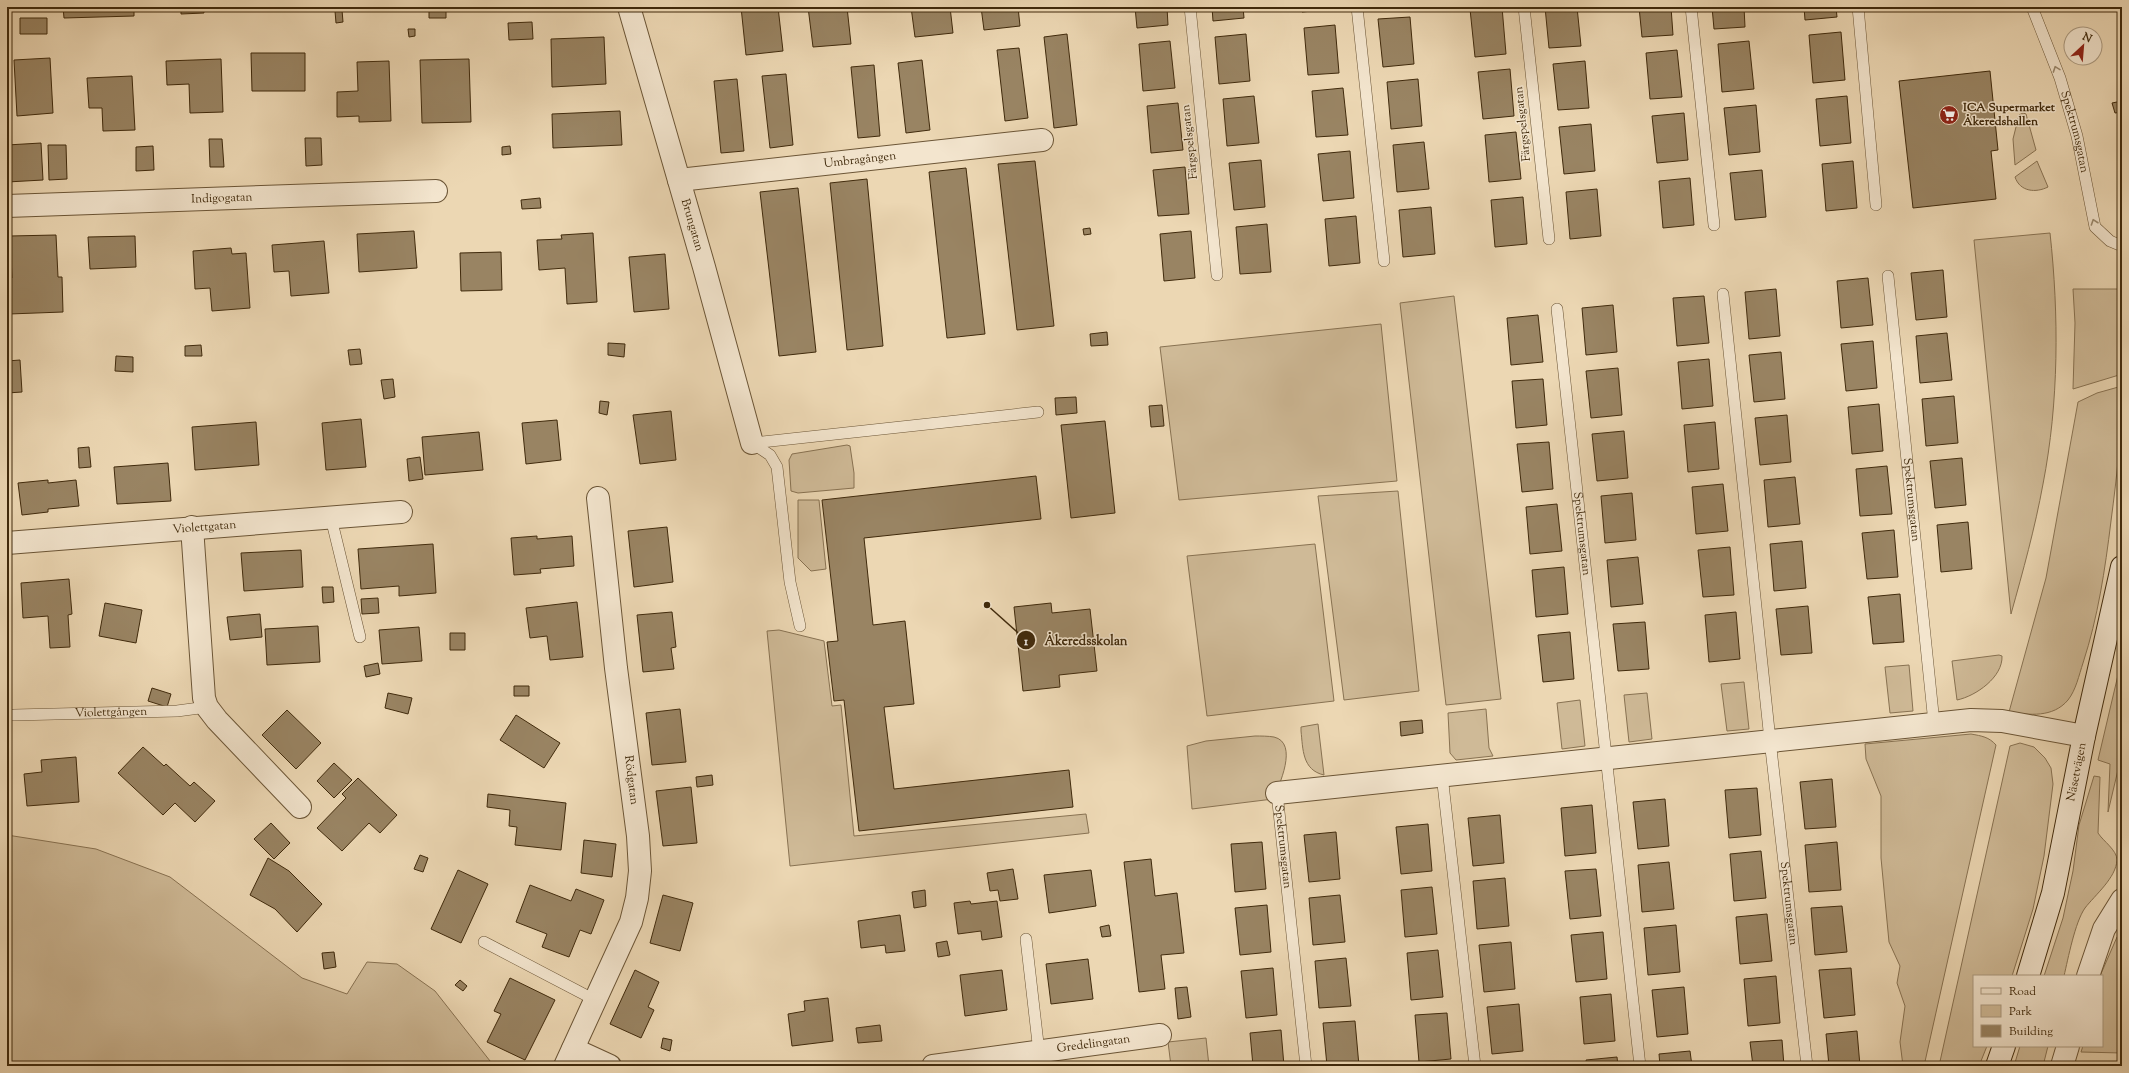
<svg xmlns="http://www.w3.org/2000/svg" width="2129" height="1073" font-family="'Sorts Mill Goudy',serif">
  <rect width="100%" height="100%" fill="#ecd7b3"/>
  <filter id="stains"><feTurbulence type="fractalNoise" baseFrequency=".005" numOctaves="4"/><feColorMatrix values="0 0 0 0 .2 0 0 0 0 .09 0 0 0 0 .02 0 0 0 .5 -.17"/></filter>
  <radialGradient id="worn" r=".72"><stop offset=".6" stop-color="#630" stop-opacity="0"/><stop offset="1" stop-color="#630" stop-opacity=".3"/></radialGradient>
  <path fill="#cfba97" stroke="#887252" d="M2023 113 2026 114 2036 150 2015 165 2013 139 2019 115Z
    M2037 161 2048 187C2036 193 2020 192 2015 177Z
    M2050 233C2059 315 2059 402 2043 484 2035 528 2023 571 2011 614L1974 240Z
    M2073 289H2122V367L2119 375 2073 389 2075 323Z
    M1454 296 1501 699 1446 705 1400 303Z
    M1381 324 1397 481 1179 500 1160 347Z
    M2122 386C2122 432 2117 475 2111 521 2105 570 2098 617 2083 663 2079 675 2076 690 2068 700 2053 718 2029 715 2009 712L2046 578 2078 402 2097 393Z
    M847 445 850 446 854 473V488L798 493 791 491 789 460 792 454Z
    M1398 491 1419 691 1344 700 1318 496Z
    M798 500H819L826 569 811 571 798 558Z
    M1315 544 1334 701 1207 716 1187 556Z
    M779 630 824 641 832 706 841 705 854 836 1086 814 1089 833 790 866 767 631Z
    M1999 655 2002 656C2003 677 1976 696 1957 700L1952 661Z
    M2122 658V753L2108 812 2110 764 2098 760Z
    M1909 665 1913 711 1890 713 1885 667Z
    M1744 682 1749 729 1727 731 1721 684Z
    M1647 693 1652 739 1629 742 1624 695Z
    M1580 700 1585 746 1562 749 1557 703Z
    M1486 709 1489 748 1493 756 1456 760 1450 753 1448 713Z
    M1318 724 1324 775C1302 770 1303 749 1301 731V727Z
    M1971 734C1982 736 1989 737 1996 745L1924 1066H1903L1900 1042 1905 1006 1897 983 1900 966 1889 942 1881 858V796L1866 759 1865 744Z
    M1255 736C1261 736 1268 736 1274 737 1299 743 1279 786 1273 799L1192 809 1187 746 1206 741Z
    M2020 743 2034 747 2045 758 2051 768 2053 784 2044 856 2033 909 2012 976H1974V1046H1987L1979 1066H1939L2010 746Z
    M2094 776 2100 777 2098 833C2103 841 2117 850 2117 860 2116 878 2095 895 2085 908 2075 922 2068 959 2064 976H2044L2063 918 2073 871 2079 825Z
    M7 835 96 849 170 877 302 978 347 994 367 962 397 964 435 991 494 1066H7Z
    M2122 931V1053L2081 1052 2083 1046H2102V976H2100L2117 937Z
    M1206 1038 1209 1066H1171L1168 1042Z
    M2020 1046H2048L2043 1066H2014Z"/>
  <path fill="#998463" stroke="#402a0c" d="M63 7H134V16L64 18Z
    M181 7H203L204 13 181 14Z
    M429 7H446V18H429Z
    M741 7H778L783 51 746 55Z
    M808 7H847L851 44 813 47Z
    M911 7H950L953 33 915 37Z
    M981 7H1018L1020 26 984 30Z
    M1135 7H1167L1168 25 1137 28Z
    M1212 7H1243L1244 18 1213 21Z
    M1301 7H1333V9L1302 12Z
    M1502 7 1506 54 1475 57 1470 9Z
    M1545 7H1577L1581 46 1549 48Z
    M1639 7H1671L1673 35 1642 37Z
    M1712 7H1744L1745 27 1714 29Z
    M1804 7H1836L1837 17 1805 20Z
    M342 10 343 22 336 23 335 11Z
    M1410 17 1414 64 1383 67 1378 19Z
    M20 18H47V34H20Z
    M532 22 533 39 509 40 508 23Z
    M1335 25 1339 73 1308 75 1304 28Z
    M408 29H415V36L409 37Z
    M1841 32 1845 80 1813 83 1809 35Z
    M1067 34 1077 125 1054 128 1044 37Z
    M1246 34 1250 81 1219 84 1215 37Z
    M604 37 606 84 552 87 551 39Z
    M1170 41 1175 88 1143 91 1139 44Z
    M1749 41 1754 89 1722 92 1718 44Z
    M1019 48 1028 118 1005 121 997 50Z
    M1677 50 1682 97 1650 99 1646 53Z
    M251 53H305V91H252Z
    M50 58 53 113 17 116 14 60Z
    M221 59 223 112 190 113 189 84 167 85 166 61Z
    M469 59 471 122 422 123 420 60Z
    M922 60 930 130 906 133 898 63Z
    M389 61 391 121 359 122V116L337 117V92L358 91 357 62Z
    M1585 61 1589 108 1558 110 1553 64Z
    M874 65 880 136 858 138 851 67Z
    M1510 69 1514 116 1483 119 1478 72Z
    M1990 71 1998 150 1991 151 1996 199 1913 208 1899 81Z
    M786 74 793 145 770 148 762 76Z
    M132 76 135 130 103 131 102 108H89L87 78Z
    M737 79 744 151 721 153 714 81Z
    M1418 79 1422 126 1391 129 1387 82Z
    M1343 88 1348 135 1316 137 1312 91Z
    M1254 96 1259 143 1227 146 1223 99Z
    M1847 96 1851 143 1820 146 1816 99Z
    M2122 101V112L2115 113 2112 103Z
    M1178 103 1183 150 1151 153 1147 106Z
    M1756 105 1760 152 1729 155 1724 108Z
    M620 111 622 145 553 148 552 114Z
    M1684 113 1688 160 1657 163 1652 116Z
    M1591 124 1595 171 1564 174 1559 127Z
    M1516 132 1521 179 1489 182 1485 135Z
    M305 138H321L322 165 306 166Z
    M209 139H222L224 167H210Z
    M1424 142 1429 189 1397 192 1393 145Z
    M41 143 43 180 7 182V145Z
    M48 145H66L67 179 49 180Z
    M153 146 154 170 136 171V147Z
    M510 146 511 154 502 155V147Z
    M1350 151 1354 198 1323 201 1318 154Z
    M1261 160 1265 207 1234 210 1229 163Z
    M1035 161 1054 326 1017 330 998 164Z
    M1853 161 1857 208 1826 211 1822 164Z
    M1185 167 1189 214 1158 216 1153 170Z
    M966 168 985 334 947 338 929 172Z
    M1762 170 1766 217 1735 220 1730 173Z
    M1690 178 1694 225 1663 228 1659 181Z
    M867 179 883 346 847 350 830 183Z
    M798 188 816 352 779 356 760 192Z
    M1597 189 1601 236 1570 239 1566 192Z
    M1523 197 1527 244 1495 247 1491 200Z
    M540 198 541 208 522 209 521 200Z
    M1431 207 1435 254 1403 257 1399 210Z
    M1356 216 1360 263 1329 266 1325 219Z
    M1267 224 1271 272 1240 274 1236 227Z
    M1090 228 1091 234 1084 235 1083 229Z
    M414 231 417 268 359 272 357 234Z
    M1191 231 1195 278 1164 281 1160 234Z
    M593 233 597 302 567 304 565 268 539 270 537 240 562 239 561 235Z
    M56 235 58 277H62L63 312 9 314 7 279 12 278 10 236Z
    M135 236 136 267 90 269 88 237Z
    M324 241 329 293 291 296 289 271 274 272 272 245Z
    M231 248 232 254 246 253 250 308 212 311 210 288 195 289 193 251Z
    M501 252 502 290 461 291 460 253Z
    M665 254 669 309 634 312 629 257Z
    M1943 270 1947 317 1916 320 1911 273Z
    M1868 278 1873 325 1841 328 1837 281Z
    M1776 289 1780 336 1749 339 1745 292Z
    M1704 296 1709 343 1677 346 1673 298Z
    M1613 305 1617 352 1586 355 1582 308Z
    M1538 315 1543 362 1511 365 1507 318Z
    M1107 332 1108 345 1091 346 1090 334Z
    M1947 333 1952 380 1920 383 1916 336Z
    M1873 341 1877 388 1846 391 1841 344Z
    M608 343 625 344 624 357 608 355Z
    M201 345 202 356H185V346Z
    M360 349 362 364 350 365 348 350Z
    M1781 352 1785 399 1754 402 1749 355Z
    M116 356 133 357V372L115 371Z
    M1709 359 1713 406 1682 409 1678 362Z
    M20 360 22 392 7 393V361Z
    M1618 368 1622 415 1591 418 1586 371Z
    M393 379 395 397 384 399 381 380Z
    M1543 379 1547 425 1516 428 1512 381Z
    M1954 396 1958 443 1926 446 1922 399Z
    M1076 397 1077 413 1056 415 1055 398Z
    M600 401 609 402 607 415 599 413Z
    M1879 404 1883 451 1852 454 1848 407Z
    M1162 405 1164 426 1151 427 1149 406Z
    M671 411 676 460 640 464 633 415Z
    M1787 415 1791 462 1760 465 1755 418Z
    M361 419 366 467 326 470 322 423Z
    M557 420 561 460 526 464 522 423Z
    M1105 421 1115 513 1071 518 1061 425Z
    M256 422 259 465 195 470 192 427Z
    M1715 422 1719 469 1688 472 1684 425Z
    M1624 431 1628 478 1597 481 1592 434Z
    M479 432 483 470 425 475 422 437Z
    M1549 442 1553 489 1522 492 1517 444Z
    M89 447 91 467 79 468 78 448Z
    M420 457 423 479 409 481 407 459Z
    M1962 458 1966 505 1935 508 1930 461Z
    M168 463 171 501 117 504 114 467Z
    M1887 466 1892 514 1860 516 1856 469Z
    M1036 476 1041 519 864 538 873 625 905 621 914 704 884 707 894 789 1069 770 1073 807 859 831 844 700 834 701 827 642 838 641 822 500Z
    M1795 477 1800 524 1768 527 1764 480Z
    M48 480V483L76 480 79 506 48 509V512L22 515 18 483Z
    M1723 484 1728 531 1696 534 1692 487Z
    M1632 493 1636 540 1605 543 1601 496Z
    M1557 504 1562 551 1530 554 1526 507Z
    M1968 522 1972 569 1941 572 1937 525Z
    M667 527 673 582 634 587 628 531Z
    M1894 530 1898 577 1867 579 1862 533Z
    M537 536V539L572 536 574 566 540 569 541 573 514 575 511 538Z
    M1802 541 1806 588 1774 591 1770 544Z
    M433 544 436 593 399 596V586L361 589 358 549Z
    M1730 547 1734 595 1703 597 1698 550Z
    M301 550 303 587 244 591 241 553Z
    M1638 557 1643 604 1611 607 1607 560Z
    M1564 567 1568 614 1536 617 1532 570Z
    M69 579 72 614 68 615 70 647 50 648 48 616 23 618 21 583Z
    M322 587H333L334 602 323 603Z
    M1900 594 1904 642 1873 644 1868 597Z
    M378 598 379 613 362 614 361 599Z
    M577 602 583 657 550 660 547 636 530 638 526 608Z
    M105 603 142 610 136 643 99 636Z
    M1051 603 1052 613 1090 609 1097 671 1059 675 1060 687 1023 691 1014 607Z
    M1808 606 1812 653 1781 655 1776 609Z
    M672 612 676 647 671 648 674 669 643 672 637 615Z
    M1736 612 1740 659 1709 662 1705 615Z
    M260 614 262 637 230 640 227 617Z
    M1645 622 1649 669 1618 671 1613 624Z
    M318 626 320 662 267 665 265 629Z
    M419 627 422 661 382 664 379 630Z
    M1570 632 1574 679 1543 682 1538 635Z
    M450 633H465V650H450Z
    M378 663 380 674 366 677 364 666Z
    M514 686H529V696H514Z
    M152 688 171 694 167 707 148 701Z
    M388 693 412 698 408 714 385 708Z
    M680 709 686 762 652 765 646 713Z
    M287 710 321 743 296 769 262 735Z
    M516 715 560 743 544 768 500 740Z
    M1422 720 1423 733 1401 736 1400 722Z
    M143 747 164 766 166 764 190 786 194 782 215 801 195 822 175 803 163 815 118 773Z
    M76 757 79 802 27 806 24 774 42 772 41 760Z
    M334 763 352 780 334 798 317 781Z
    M712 775 713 785 697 787 696 777Z
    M358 778 397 815 380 833 369 823 342 851 317 828 346 798 342 794Z
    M1832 779 1836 827 1805 829 1800 782Z
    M691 787 697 843 663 846 656 791Z
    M1757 788 1761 835 1729 838 1725 790Z
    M488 794 566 803 561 850 515 845 517 827 509 826 510 810 487 807Z
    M1665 799 1669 846 1638 849 1633 802Z
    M1592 805 1596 853 1565 856 1561 808Z
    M1500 815 1504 863 1473 866 1468 818Z
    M271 823 290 843 274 859 254 839Z
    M1428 824 1432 871 1401 874 1396 827Z
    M1336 832 1340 879 1309 882 1304 835Z
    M584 840 616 844 612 877 581 873Z
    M1262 842 1266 889 1235 892 1231 844Z
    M1837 842 1841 890 1809 892 1805 845Z
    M1761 851 1766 898 1734 901 1730 854Z
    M420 855 428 858 423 872 414 869Z
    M268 858 289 871 322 904 297 932 275 909 250 895Z
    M1151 859 1155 896 1177 893 1184 953 1161 955 1165 989 1139 992 1124 862Z
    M1669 862 1674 909 1642 912 1638 865Z
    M1013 869 1018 899 1000 901 998 890 990 891 987 873Z
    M1596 869 1601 916 1570 919 1565 871Z
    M458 870 488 884 461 943 431 929Z
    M1091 870 1096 906 1049 913 1044 875Z
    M1505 878 1509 926 1477 929 1473 881Z
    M530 885 571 901 576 889 604 900 591 934 580 930 569 957 542 947 547 934 516 922Z
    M1432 887 1437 934 1405 937 1401 890Z
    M925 890 926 906 914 908 912 892Z
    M663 895 693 903 680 951 650 943Z
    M1340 895 1345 942 1313 945 1309 898Z
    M970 901 971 904 997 901 1002 937 982 940 981 931 958 934 954 903Z
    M1267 905 1271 952 1240 955 1235 908Z
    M1842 906 1847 952 1815 955 1811 908Z
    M1767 914 1772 961 1740 964 1736 917Z
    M900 915 905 951 886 953 885 945 861 948 858 921Z
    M1109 925 1111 936 1102 937 1100 927Z
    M1676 925 1680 972 1648 975 1644 928Z
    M1603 932 1607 979 1576 982 1571 935Z
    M947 941 950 955 938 957 936 943Z
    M1511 942 1515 989 1484 992 1479 945Z
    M1438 950 1443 997 1411 1000 1407 953Z
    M334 952 336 967 324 969 322 953Z
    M1346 958 1351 1006 1319 1008 1315 961Z
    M1088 959 1093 999 1051 1004 1046 964Z
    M1273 968 1277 1015 1246 1018 1241 971Z
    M1851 968 1855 1015 1824 1018 1819 970Z
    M635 970 659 982 648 1007 654 1010 641 1038 610 1024Z
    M1002 970 1007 1010 965 1016 960 975Z
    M1776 976 1780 1023 1748 1026 1744 979Z
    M510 978 555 1000 525 1060 487 1042 501 1014 494 1011Z
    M460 980 467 986 463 991 455 985Z
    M1187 987 1191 1017 1178 1019 1175 988Z
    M1684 987 1688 1034 1657 1037 1652 990Z
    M1611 994 1615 1041 1584 1044 1580 997Z
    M828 998 833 1041 792 1046 788 1014 805 1011 804 1001Z
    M1519 1004 1523 1051 1492 1054 1487 1007Z
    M1447 1013 1451 1059 1419 1062 1415 1015Z
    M1355 1021 1359 1066H1327L1323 1023Z
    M880 1025 882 1041 858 1043 856 1028Z
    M1281 1030 1284 1066H1253L1250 1033Z
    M1857 1031 1860 1066H1829L1826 1034Z
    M663 1038 672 1040 670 1051 661 1048Z
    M1782 1040 1784 1066H1753L1750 1042Z
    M1690 1051 1692 1066H1660L1659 1054Z
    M1617 1057 1618 1066H1587L1586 1060Z"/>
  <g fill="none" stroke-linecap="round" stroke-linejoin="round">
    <defs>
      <g id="lane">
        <path d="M1190 7 1217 275"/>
        <path d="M1357 7 1384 261"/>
        <path d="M1524 7 1549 239"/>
        <path d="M1691 7 1714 225"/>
        <path d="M1858 7 1876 205"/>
        <path id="s1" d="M2032 7 2060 78 2077 136 2095 227 2110 241 2122 246"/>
        <path id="s2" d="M1888 276 1934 723"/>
        <path id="s3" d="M1723 294 1770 740 1807 1066"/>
        <path id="s4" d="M1557 309 1640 1066"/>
        <path d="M752 443 1038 412"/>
        <path d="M752 443 770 455 777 467 790 582 800 626"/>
        <path d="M331 518 360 637"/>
        <path id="s5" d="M14 715 177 711 207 707"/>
        <path d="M1442 775 1475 1066"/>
        <path id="s6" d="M1277 793 1306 1066"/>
        <path d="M1026 939 1039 1052"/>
        <path d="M484 942 595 1000"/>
      </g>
      <g id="street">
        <path id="s7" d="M629 7 704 267 752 443"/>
        <path id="s8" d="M679 180 1042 140"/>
        <path id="s9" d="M7 206 436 191"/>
        <path d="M192 527 204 698 207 707 217 720 300 807"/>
        <path id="s10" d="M7 543 401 512"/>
        <path d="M1277 793 1971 720 2002 721 2084 736"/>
        <path d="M2088 976 2104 929 2122 900"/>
        <path d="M573 1049 610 1066"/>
        <path d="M565 1066 631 922 637 898 640 871 638 836 616 668 598 498"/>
        <path id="s11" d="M933 1066 1160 1035"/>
        <path d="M2062 1066 2068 1046"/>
      </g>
      <g id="secondary">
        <path id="s12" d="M2028 976 2053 893 2084 736 2122 567"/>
        <path d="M1997 1066 2004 1046"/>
      </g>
    </defs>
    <use href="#lane" stroke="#6b5536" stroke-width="12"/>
    <use href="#street" stroke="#6b5536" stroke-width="24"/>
    <use href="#secondary" stroke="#402a0c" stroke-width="24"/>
    <use href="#lane" stroke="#f3e5ce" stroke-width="11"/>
    <use href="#street" stroke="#f3e5ce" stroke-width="22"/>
    <use href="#secondary" stroke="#f3e5ce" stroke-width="22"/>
  </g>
  <defs><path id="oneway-chevron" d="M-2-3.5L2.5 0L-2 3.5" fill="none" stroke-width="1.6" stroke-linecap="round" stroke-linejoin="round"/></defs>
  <g stroke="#9a886d">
    <use href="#oneway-chevron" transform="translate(2056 69) rotate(-110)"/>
    <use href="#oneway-chevron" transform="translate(2094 222) rotate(-109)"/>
  </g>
  <defs>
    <symbol id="supermarket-disc" viewBox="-11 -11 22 22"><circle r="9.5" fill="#8f2418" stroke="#f3e5ce"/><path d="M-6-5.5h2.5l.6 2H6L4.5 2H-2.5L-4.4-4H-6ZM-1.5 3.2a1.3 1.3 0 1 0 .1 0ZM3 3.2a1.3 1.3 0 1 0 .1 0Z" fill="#fff"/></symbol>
  </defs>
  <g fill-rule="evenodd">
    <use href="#supermarket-disc" x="1938" y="104" width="22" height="22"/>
  </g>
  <g text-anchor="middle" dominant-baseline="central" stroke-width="3" stroke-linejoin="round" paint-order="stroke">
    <g font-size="12" font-weight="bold" fill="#402a0c" stroke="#f3e5ce" text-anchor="start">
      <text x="1963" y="108">ICA Supermarket<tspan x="1963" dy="14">Åkeredshallen</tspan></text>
    </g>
    <g font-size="12" fill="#402a0c" stroke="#f3e5ce">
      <text transform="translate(1523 124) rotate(-96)">Färgspelsgatan</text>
      <text stroke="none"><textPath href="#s1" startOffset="132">Spektrumsgatan</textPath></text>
      <text transform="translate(1190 142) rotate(-96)">Färgspelsgatan</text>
      <text stroke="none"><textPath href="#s8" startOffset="182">Umbragången</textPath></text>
      <text stroke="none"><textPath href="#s9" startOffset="215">Indigogatan</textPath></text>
      <text stroke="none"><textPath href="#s7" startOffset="227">Brungatan</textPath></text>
      <text stroke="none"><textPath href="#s2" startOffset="225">Spektrumsgatan</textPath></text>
      <text stroke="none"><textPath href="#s10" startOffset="198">Violettgatan</textPath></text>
      <text stroke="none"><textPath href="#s4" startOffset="226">Spektrumsgatan</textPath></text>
      <text stroke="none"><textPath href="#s5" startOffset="97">Violettgången</textPath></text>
      <text stroke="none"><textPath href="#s12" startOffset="210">Näsetvägen</textPath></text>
      <text transform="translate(631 780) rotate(83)">Rödgatan</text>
      <text stroke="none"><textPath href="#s6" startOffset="54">Spektrumsgatan</textPath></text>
      <text stroke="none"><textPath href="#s3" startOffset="613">Spektrumsgatan</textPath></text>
      <text stroke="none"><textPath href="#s11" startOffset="162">Gredelingatan</textPath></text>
    </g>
  </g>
  <path fill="none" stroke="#402a0c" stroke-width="1.5" d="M987 605L1026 640"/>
  <g fill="#402a0c" stroke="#f3e5ce" stroke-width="1.5">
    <circle cx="987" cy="605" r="4"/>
    <circle cx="1026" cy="640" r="10"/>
  </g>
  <g font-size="12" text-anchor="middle" font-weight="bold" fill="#fff">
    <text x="1026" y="645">1</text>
  </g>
  <g font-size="13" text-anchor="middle" font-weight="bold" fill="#402a0c" stroke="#f3e5ce" stroke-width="3" stroke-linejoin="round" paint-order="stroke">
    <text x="1086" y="645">Åkeredsskolan</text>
  </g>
  <rect width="2129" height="1073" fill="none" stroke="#ecd7b3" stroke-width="24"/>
  <rect x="8" y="8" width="2113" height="1057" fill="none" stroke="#402a0c" stroke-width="2"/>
  <rect x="12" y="12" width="2105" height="1049" fill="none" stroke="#402a0c"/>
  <rect x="1973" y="975" width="130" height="72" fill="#f3e5ce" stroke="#ab9a80"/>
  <rect x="1981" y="988" width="20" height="6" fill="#f3e5ce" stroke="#ab9a80"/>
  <text x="2009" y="995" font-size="12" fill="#402a0c">Road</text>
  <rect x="1981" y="1005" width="20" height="12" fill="#cfba97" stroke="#ab9a80"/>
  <text x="2009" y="1015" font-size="12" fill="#402a0c">Park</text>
  <rect x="1981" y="1025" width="20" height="12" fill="#998463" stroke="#ab9a80"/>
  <text x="2009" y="1035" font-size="12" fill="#402a0c">Building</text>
  <g transform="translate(2083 46) rotate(26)"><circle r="19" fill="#f3e5ce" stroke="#ab9a80"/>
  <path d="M0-3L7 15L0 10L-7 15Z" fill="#8f2418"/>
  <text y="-6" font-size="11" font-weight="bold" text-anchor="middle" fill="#402a0c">N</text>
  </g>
  <rect width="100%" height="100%" filter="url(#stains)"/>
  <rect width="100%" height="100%" fill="url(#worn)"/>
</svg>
